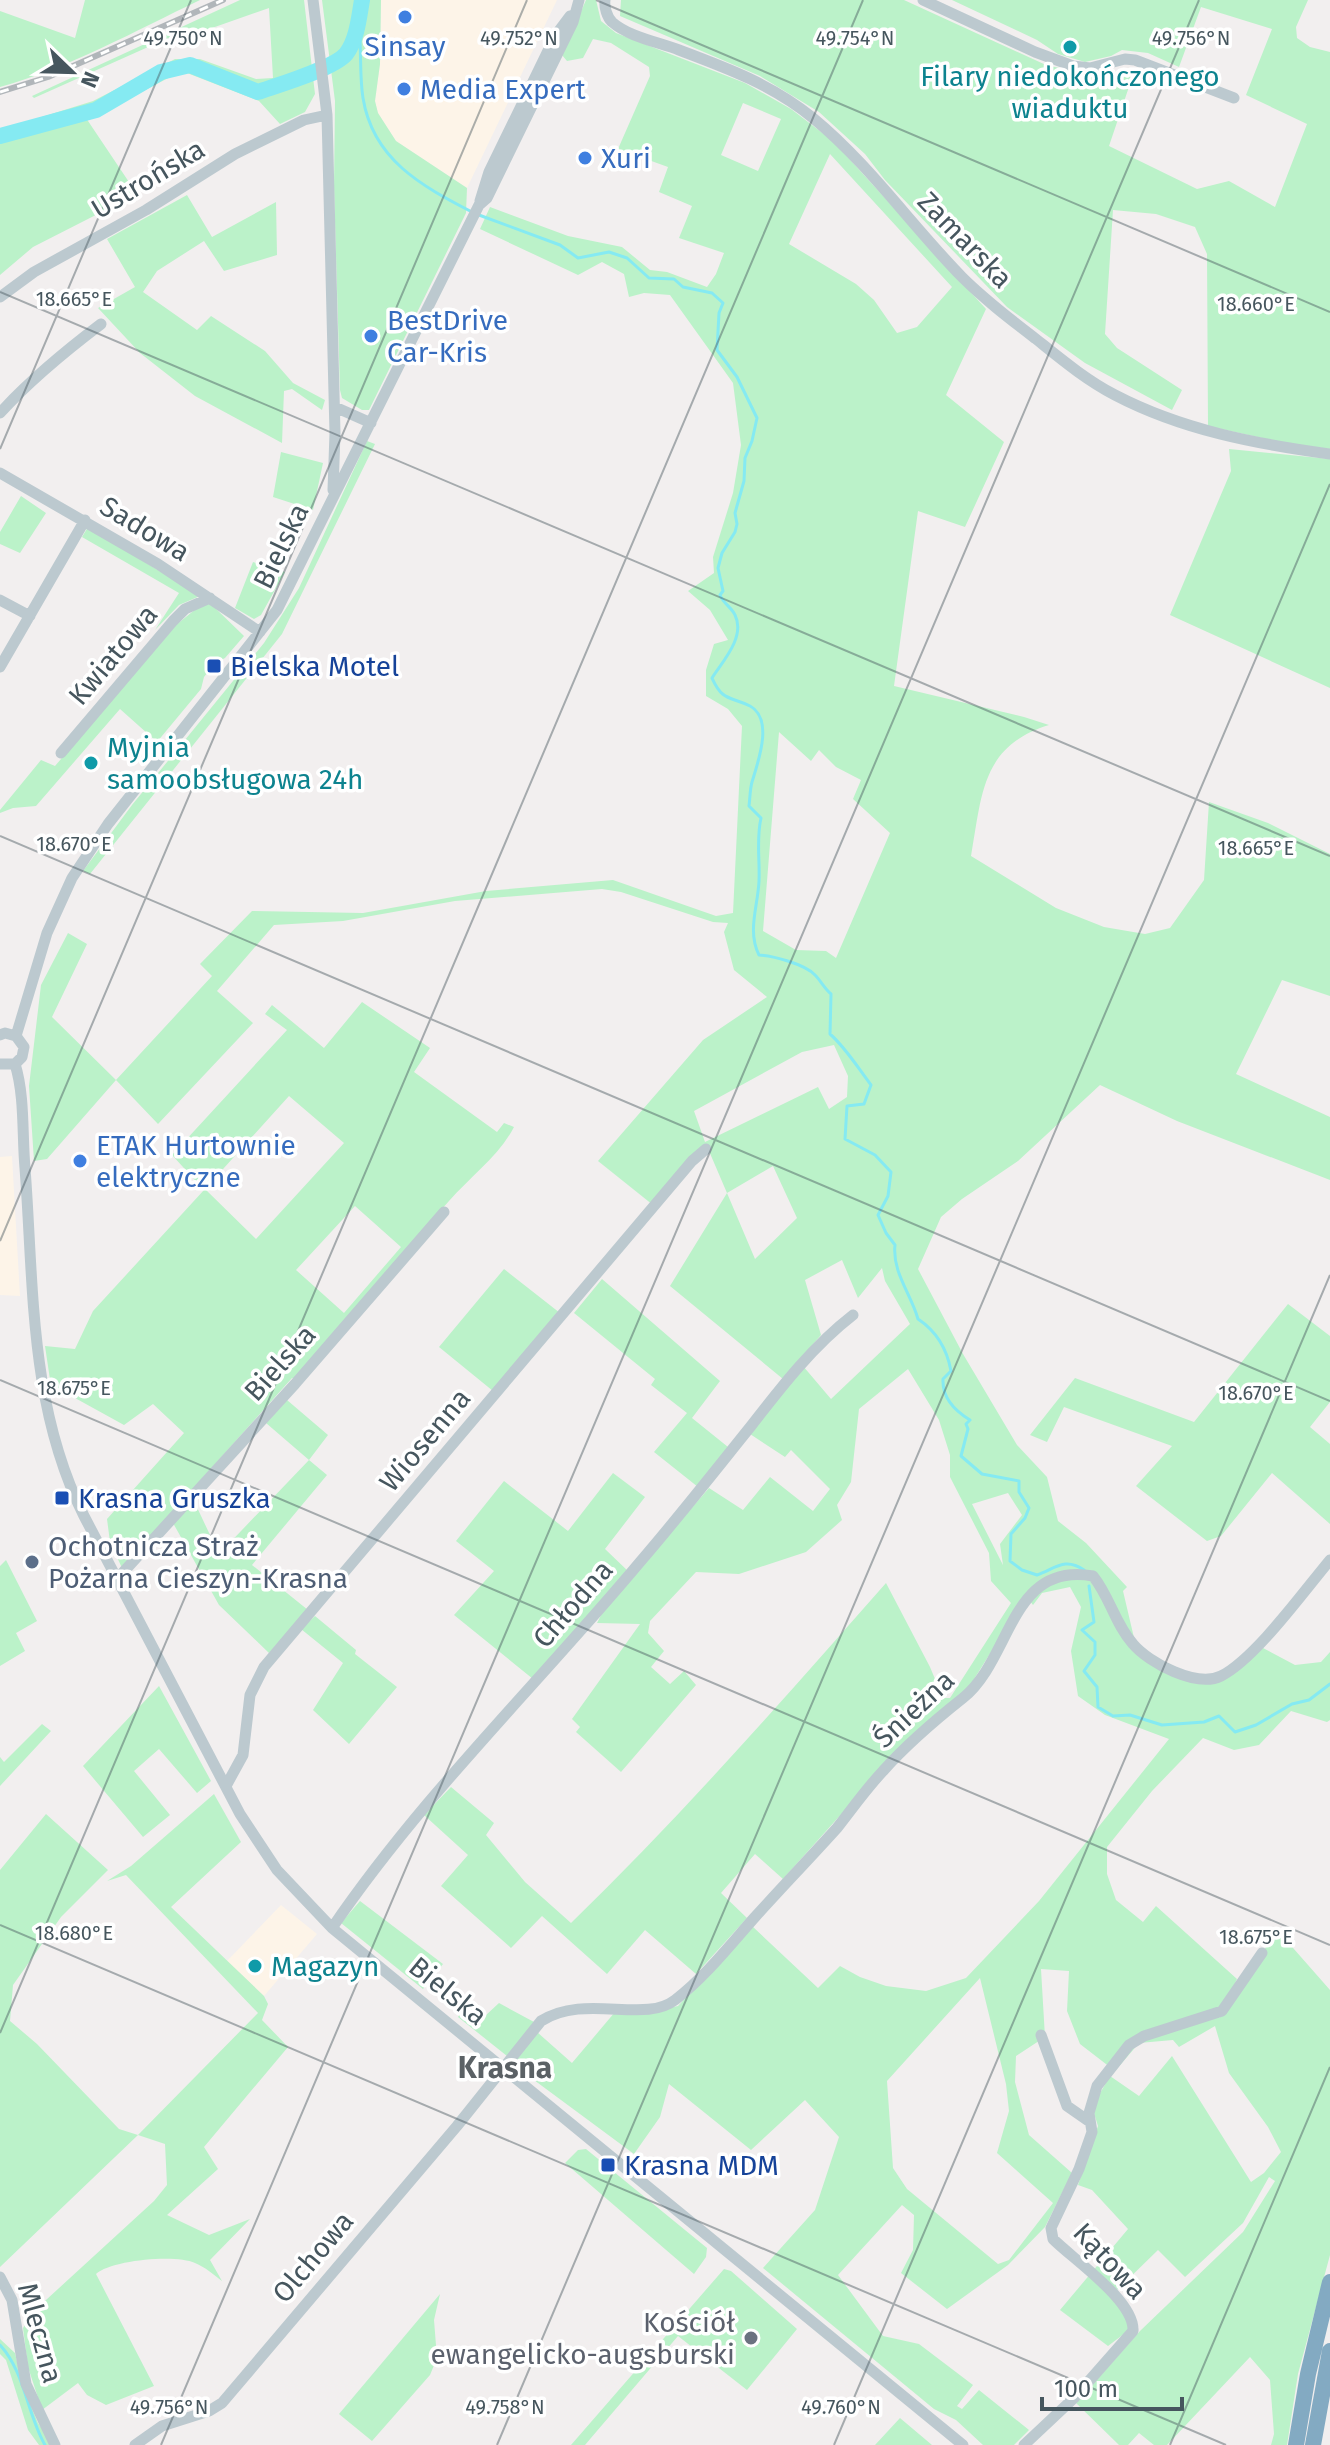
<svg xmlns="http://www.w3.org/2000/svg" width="1330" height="2445" font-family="'Fira Sans',sans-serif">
  <rect width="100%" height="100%" fill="#f2efef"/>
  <path fill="#fdf4e8" d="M381 0H557L467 188 396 141 378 113 375 101 380 64Z
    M12 1156 20 1296 0 1295V1157Z
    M281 1905 317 1934 264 1996 227 1961Z"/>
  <path fill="#bbf2c9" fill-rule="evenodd" d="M85 0H200C135 31 69 68 0 87V11L75 38Z
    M240 0H304L315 94 305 112 280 124 259 101 187 73 172 76 98 115 86 118 137 194 33 247 0 275V130L93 101 175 59H200L256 79 273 78 269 8 178 40 175 35 34 98 32 96Z
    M322 0H381L380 64 375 101 378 113 396 141 467 188 466 213 369 410H362L342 398 340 390 334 187 335 101Z
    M586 0H596L601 21 616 33 745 83 791 109 833 141 986 309 946 395 1004 442 965 527 918 511 894 686 1024 717 1049 725C981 746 982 795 971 856L1056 908 1104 927 1145 934 1170 928 1204 880 1209 802 1268 823 1330 854V996L1282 980 1236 1074 1330 1117V1180L1177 1121 1100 1085 1018 1161 962 1199 941 1217 918 1269 963 1354 1017 1445 1047 1477 1058 1521 1086 1543 1127 1587 1123 1591 1135 1642 1163 1672 1216 1683 1263 1648 1295 1665 1321 1662 1330 1652V1720L1327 1722 1291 1711 1259 1745 1234 1750 1203 1738 1152 1791 1107 1847V1874L1116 1900 1143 1922 1156 1906 1237 1979 1219 2018 1266 1947 1279 1932 1330 1990V2255L1298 2374 1287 2445H1271L1274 2434 1270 2380 1250 2357 1167 2445H1154L1139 2433 1128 2445H1119L1076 2403 1140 2331 1243 2232 1275 2181 1269 2177 1243 2223 1185 2277 1158 2250 1116 2291 1137 2324 1108 2346 1060 2310 1128 2229 1092 2190 1078 2185 1098 2126 1093 2110 1096 2100 1110 2076 1139 2096 1172 2056 1251 2182 1264 2173 1281 2152 1268 2127 1229 2073 1215 2026 1179 2047 1173 2040 1139 2043 1115 2071 1080 2044 1067 2011 1069 1971 1041 1969 1045 2037 1016 2056 1015 2082 1029 2135 1072 2173 1045 2227 1008 2265 947 2309 901 2273 913 2250 914 2215 902 2205 838 2275 883 2336 919 2344 973 2385 957 2406 962 2409 979 2390 1029 2430 1014 2445H983L956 2420 934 2409 763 2268 815 2210 839 2137 805 2100 751 2150 669 2084 660 2117 634 2154 511 2063 537 2032 572 2063 615 2012 646 2013 678 2006 752 1926 818 1988 840 1966 860 1977 886 1986 926 1991 966 1978 1039 1901 1169 1739 1105 1715 1078 1696 1071 1651 1081 1607 1070 1587 1042 1593 1033 1605 1026 1596 966 1692 915 1732 783 1879 755 1854 721 1893 747 1918 696 1974 645 1930 607 1974 542 1916 511 1948 441 1886 468 1855 424 1815 451 1787 494 1823 486 1835 525 1882 571 1923C682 1815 784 1699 886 1583L930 1667 943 1698H950L1011 1603 991 1581 989 1553 950 1477V1455L939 1420 908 1369 859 1409 851 1482 837 1505 842 1520 806 1552 739 1574 696 1572 650 1621 648 1633 664 1651 651 1667 670 1684 684 1671 696 1685 621 1772 576 1732 580 1727 572 1719 640 1624 597 1623 604 1609 709 1488 743 1510 770 1477 813 1511 830 1489 791 1450 785 1457 750 1434 803 1366 831 1399 910 1324 885 1281 882 1268 858 1298 842 1260 805 1280 821 1335 783 1379 670 1286 727 1193 706 1144 653 1205 598 1161 703 1040 767 997 734 970 724 932 728 923 713 922 621 892 602 889 455 901 343 921 274 925 217 991 253 1023 158 1124 116 1080 47 1159 34 1161 29 1086 41 985 68 933 87 944 52 1017 116 1080 212 976 200 964 252 911 363 913 486 891 613 880 716 916 733 913 742 726 728 709 706 696V670L714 644 728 640 710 610 688 591 714 573 713 557 733 493 741 445 733 383 670 295 644 293 629 297 624 274 602 262 578 275 480 229 490 207 568 236 622 247 650 270 667 272 707 287 716 274 724 253 679 238 692 206 659 192 668 167 618 149 650 76 649 67 611 43 593 39 583 58 567 61 562 55ZM743 103 781 119 758 171 721 155ZM830 154 952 287 917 327 897 333 874 300 856 284 789 244ZM779 732 811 761 819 750 836 767 861 780 853 799 890 833 836 958 826 951 796 950 763 931ZM834 1045 848 1076 847 1097 829 1109 818 1087 705 1142 694 1111 802 1052ZM773 1166 797 1218 755 1259 727 1193ZM1008 1493 1022 1515 1000 1544 1003 1565 972 1504ZM980 1978 1006 2084 1009 2111 997 2153 1053 2203 1009 2260 998 2264 907 2189 893 2168 887 2081Z
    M621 0H904L1046 65 1091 75 1135 69 1109 146 1197 189 1229 181 1275 207 1307 124 1246 95 1272 29 1201 7 1179 67 1148 53 1122 50 1111 56 1085 62 1058 54 1037 40 952 0H1308L1296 27 1297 38 1310 47 1330 52V449L1284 443 1208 426 1207 254 1195 227 1156 214 1113 210 1105 334 1117 348 1182 390 1172 410 1085 363 1007 307 885 180 865 154 819 112 760 76 620 16Z
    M187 195 212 237 276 202 277 255 224 271 204 241 157 271 143 292 197 330 211 316 265 351 293 383 325 400 322 410 292 389 284 391 282 443 195 396 140 353 98 308 135 287 107 239Z
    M367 441 375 444 282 634 90 874 83 871 132 805 264 643 299 588Z
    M1229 449 1330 459V688L1170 615 1231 471Z
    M281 452 323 463 313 510 273 497Z
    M21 496 46 513 20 553 0 544V532Z
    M88 527 200 596 179 605 155 630 179 593 82 537Z
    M253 562 285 572 261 615 254 619 235 608Z
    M210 603 244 636 225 658 215 663 204 677 201 689 157 742 120 709 36 806 13 808 0 813V810L41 760 55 766 176 625 197 608Z
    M362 1002 430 1048 414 1072 497 1132 504 1123 514 1127C499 1156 471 1176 449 1201 397 1259 348 1320 295 1379L292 1378 122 1568 110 1542 107 1519 184 1433 153 1404 124 1425 75 1398 52 1393 45 1346 75 1349 93 1311 204 1190 172 1155 287 1030 265 1014 272 1005 324 1048ZM289 1096 344 1143 256 1239 205 1189ZM355 1206 401 1247 344 1313 296 1270Z
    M504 1269 560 1313 493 1391 439 1347Z
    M602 1279 720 1381 692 1418 728 1447 698 1487 654 1452 687 1413 651 1385 655 1379 574 1313Z
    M1288 1304 1330 1336V1402L1310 1427 1330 1444V1524L1272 1473 1221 1536 1207 1541 1136 1486 1172 1446 1064 1407 1047 1442 1030 1435 1075 1378 1194 1422Z
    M287 1400 328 1435 309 1460 327 1475 252 1565 308 1610 269 1653 219 1605 173 1523 194 1501 219 1554 309 1460 266 1423Z
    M613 1473 645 1497 605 1549 629 1572 533 1679 454 1615 494 1571 456 1541 504 1481 568 1531Z
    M6 1560 37 1621 16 1633 25 1651 0 1666V1566Z
    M315 1616 356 1650 355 1654 397 1687 349 1744 313 1710 343 1663 301 1629Z
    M159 1686 211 1781 197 1793 159 1749 134 1771 170 1815 143 1837 83 1766Z
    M42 1724 51 1731 0 1786V1757L4 1762Z
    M214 1794 241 1842 171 1907 264 1996 268 2004 262 2020 288 2047 204 2147 218 2169 167 2215 209 2235 250 2219 210 2260 222 2281C214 2275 205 2267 195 2263 176 2254 111 2260 96 2274L154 2386 106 2405 87 2395 78 2383 42 2410 28 2367 23 2328 34 2311 154 2201 167 2185 165 2144 138 2135 0 2267V1870L46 1814 108 1870 61 1917 13 1985 10 2021 37 2044 119 2129 138 2135 258 2013 126 1875 107 1881 131 1866Z
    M360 1901 443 1964 423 1989 341 1923Z
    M466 2002 485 2016 499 2003 534 2022 507 2056 458 2017Z
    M586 2149 707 2248 706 2257 694 2274 565 2163 578 2150Z
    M724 2269 731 2271 797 2329 747 2390 678 2336 585 2445H571Z
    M440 2294 434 2320 437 2358 430 2375 372 2441 339 2414Z
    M0 2339 15 2353 23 2387 38 2423 53 2445H39L28 2430 6 2360 0 2354Z
    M900 2418 932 2445H875Z"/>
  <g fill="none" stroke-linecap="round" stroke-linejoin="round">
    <path stroke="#85eaf2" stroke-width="3" d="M356 33 360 41C361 60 360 80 363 98 373 160 422 186 472 212
      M479 215 560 245 578 258 609 252 627 258 649 278 674 279 683 287 712 293 723 303 719 313 717 350 737 377 757 418 752 441 745 458 744 481 735 513 737 524 735 532 722 553 718 568 723 591 720 595C723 603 732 608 735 615 746 637 722 662 712 678 723 702 730 696 750 706 774 719 758 762 752 782 750 789 750 798 749 806L761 818C756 840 760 859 759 881 758 906 747 931 759 955 773 956 805 964 815 975 821 981 824 988 831 994L830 1034C846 1048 858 1068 871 1085L864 1104 847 1106 845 1139 875 1155 891 1172 888 1196 878 1215 886 1233 895 1245C892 1272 911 1294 918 1319 936 1331 947 1349 951 1371L943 1379C942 1398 955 1411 970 1420L966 1424 968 1429 961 1456 982 1474 1019 1481V1492L1029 1508 1025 1518 1011 1534 1010 1561 1022 1570 1037 1575C1056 1568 1065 1557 1084 1570
      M1089 1586 1094 1622 1082 1630 1095 1642V1655L1084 1671 1097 1687 1098 1707 1113 1716 1130 1715 1162 1725 1204 1722 1219 1716 1235 1732 1256 1725 1292 1704 1309 1700 1330 1684
      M0 2345C25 2372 27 2414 45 2445"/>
    <path stroke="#85eaf2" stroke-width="16" d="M0 136 96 110 161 72 190 65 258 92C278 85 333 69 346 54 357 40 359 17 362 0"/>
    <path stroke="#bcc9cf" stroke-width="11" d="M313 0 327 115 335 433 333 490
      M605 0C604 7 607 17 612 22 629 37 658 42 679 50 727 68 773 85 813 118 869 164 911 225 962 277 985 300 1010 319 1036 339 1061 359 1086 380 1115 395 1182 430 1256 444 1330 454
      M923 0 1035 52 1073 66 1090 68 1125 59 1135 60 1234 98
      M480 201 489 172 546 55 555 36 570 16
      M0 297 34 272 146 210 235 154 304 120 327 115
      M335 407 371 423
      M0 413C31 379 64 352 101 324
      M0 473 158 564 260 632
      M0 600 30 616
      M0 667 85 520
      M61 753 173 621 185 609 210 598
      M0 1035 5 1033 16 1036 24 1047 22 1057 15 1064H0
      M16 1036 47 933 72 878 108 824 277 610 479 205 487 198 573 22 579 0
      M15 1064C25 1096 22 1135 25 1168 34 1288 29 1406 84 1516L240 1814 277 1870 332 1928 963 2445
      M117 1579 295 1384 444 1212
      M226 1786 243 1755 250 1695 264 1667 692 1161 706 1149
      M332 1928C422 1796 538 1684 640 1562 678 1518 714 1472 751 1426 782 1386 813 1346 853 1315
      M1041 2035 1067 2106 1090 2122
      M0 2277 12 2300 26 2384 55 2445
      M135 2445 162 2426 209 2411 222 2403 457 2126 541 2021C585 1993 644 2024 675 2000 705 1977 730 1945 755 1917 782 1887 810 1858 837 1828 852 1809 866 1789 883 1771 907 1744 934 1721 963 1698 1012 1659 1010 1561 1093 1576 1110 1597 1115 1624 1133 1644 1149 1663 1197 1688 1221 1676 1255 1659 1304 1591 1330 1560
      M1024 2445 1074 2398 1133 2331C1135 2301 1074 2260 1053 2239L1051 2228 1079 2169 1092 2132 1089 2113 1097 2086 1129 2045 1144 2036 1222 2011 1262 1953"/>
    <path stroke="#83aac2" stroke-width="16" d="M1296 2445 1308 2374 1330 2282
      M1313 2445 1330 2351"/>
    <defs>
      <path id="rail" d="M0 92 48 77 223 0"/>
    </defs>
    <use href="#rail" stroke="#b1b6ba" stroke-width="6"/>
    <use href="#rail" stroke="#fff" stroke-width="3" stroke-dasharray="9" stroke-linecap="butt"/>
  </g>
  <path fill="none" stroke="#46565e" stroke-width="2" stroke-opacity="0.45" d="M596 0 1330 312M0 292 1330 856M0 449 191 0M0 836 1330 1401M0 1241 527 0M0 1380 1330 1945M0 1925 1226 2445M0 2033 863 0M161 2445 1199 0M497 2445 1330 484M834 2445 1330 1275M1170 2445 1330 2067"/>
  <g fill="#3f7fe0" stroke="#fff" stroke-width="3">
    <circle cx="405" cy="17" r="8"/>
    <circle cx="404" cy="89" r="8"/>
    <circle cx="585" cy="158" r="8"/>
    <circle cx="371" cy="336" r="8"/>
    <circle cx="80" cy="1161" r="8"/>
  </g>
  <g fill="#0f9aa8" stroke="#fff" stroke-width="3">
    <circle cx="1070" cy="47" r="8"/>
    <circle cx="91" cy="763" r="8"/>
    <circle cx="255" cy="1966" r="8"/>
  </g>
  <g fill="#1a4fb4" stroke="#fff" stroke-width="3">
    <rect x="206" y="658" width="16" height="16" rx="4"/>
    <rect x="54" y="1490" width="16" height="16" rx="4"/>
    <rect x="600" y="2157" width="16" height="16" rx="4"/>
  </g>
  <circle fill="#5c6f8a" stroke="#fff" stroke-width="3" cx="32" cy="1562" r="8"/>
  <circle fill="#6b7280" stroke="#fff" stroke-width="3" cx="751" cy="2338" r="8"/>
  <g text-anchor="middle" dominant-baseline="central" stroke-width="7" stroke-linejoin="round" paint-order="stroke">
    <g font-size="28" fill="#366cbe" stroke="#fff" text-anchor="start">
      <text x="405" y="46" text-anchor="middle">Sinsay</text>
      <text x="420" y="89">Media Expert</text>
      <text x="601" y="158">Xuri</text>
      <text x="387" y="320">BestDrive<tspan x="387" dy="32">Car-Kris</tspan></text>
      <text x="96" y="1145">ETAK Hurtownie<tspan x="96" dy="32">elektryczne</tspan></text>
    </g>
    <g font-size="28" fill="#0d838f" stroke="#fff" text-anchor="start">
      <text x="1070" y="76" text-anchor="middle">Filary niedokończonego<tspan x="1070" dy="32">wiaduktu</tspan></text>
      <text x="107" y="747">Myjnia<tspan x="107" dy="32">samoobsługowa 24h</tspan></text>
      <text x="271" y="1966">Magazyn</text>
    </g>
    <g font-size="28" fill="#46565e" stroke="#fff">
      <text transform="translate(148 179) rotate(-31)">Ustrońska</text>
      <text transform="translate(965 240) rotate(46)">Zamarska</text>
      <text transform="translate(145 529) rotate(31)">Sadowa</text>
      <text transform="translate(281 546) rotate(-64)">Bielska</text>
      <text transform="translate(113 655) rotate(-50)">Kwiatowa</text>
      <text transform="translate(280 1363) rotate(-48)">Bielska</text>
      <text transform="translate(425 1440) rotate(-50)">Wiosenna</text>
      <text transform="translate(573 1604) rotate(-49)">Chłodna</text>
      <text transform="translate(914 1709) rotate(-43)">Śnieżna</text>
      <text transform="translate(448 1991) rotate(39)">Bielska</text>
      <text transform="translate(313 2257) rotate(-50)">Olchowa</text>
      <text transform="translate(1110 2261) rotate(47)">Kątowa</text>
      <text transform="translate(40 2333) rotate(75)">Mleczna</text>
    </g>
    <g font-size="28" fill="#164399" stroke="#fff" text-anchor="start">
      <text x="230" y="666">Bielska Motel</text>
      <text x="78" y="1498">Krasna Gruszka</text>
      <text x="624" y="2165">Krasna MDM</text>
    </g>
    <g font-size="28" fill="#4e5e75" stroke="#fff" text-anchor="start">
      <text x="48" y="1546">Ochotnicza Straż<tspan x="48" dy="32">Pożarna Cieszyn-Krasna</tspan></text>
    </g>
    <g font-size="28" fill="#5b616d" stroke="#fff" text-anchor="end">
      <text x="735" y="2322">Kościół<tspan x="735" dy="32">ewangelicko-augsburski</tspan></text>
    </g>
    <g font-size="30" font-weight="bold" fill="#5b6165" stroke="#fff">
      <text x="505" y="2068">Krasna</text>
    </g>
  </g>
  <g font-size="20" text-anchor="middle" fill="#46565e" stroke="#fff" stroke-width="7" stroke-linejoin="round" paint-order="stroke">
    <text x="183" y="45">49.750°N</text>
    <text x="519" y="45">49.752°N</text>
    <text x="855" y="45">49.754°N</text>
    <text x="1191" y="45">49.756°N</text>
    <text x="74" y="306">18.665°E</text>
    <text x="1256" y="311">18.660°E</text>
    <text x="74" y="851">18.670°E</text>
    <text x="1256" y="855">18.665°E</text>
    <text x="74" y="1395">18.675°E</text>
    <text x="1256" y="1400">18.670°E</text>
    <text x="74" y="1940">18.680°E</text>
    <text x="1256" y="1944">18.675°E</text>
    <text x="169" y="2414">49.756°N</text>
    <text x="505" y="2414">49.758°N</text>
    <text x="841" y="2414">49.760°N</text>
  </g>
  <g transform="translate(72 72) rotate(113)" stroke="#ffffff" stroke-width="6" paint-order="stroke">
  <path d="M0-6L14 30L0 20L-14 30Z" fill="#46565e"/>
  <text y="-12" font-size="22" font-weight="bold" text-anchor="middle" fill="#46565e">N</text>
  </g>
  <path d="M1042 2397v12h140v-12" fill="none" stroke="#46565e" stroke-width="4"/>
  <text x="1054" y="2397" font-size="24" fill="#46565e" stroke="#ffffff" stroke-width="6" paint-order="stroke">100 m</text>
</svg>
